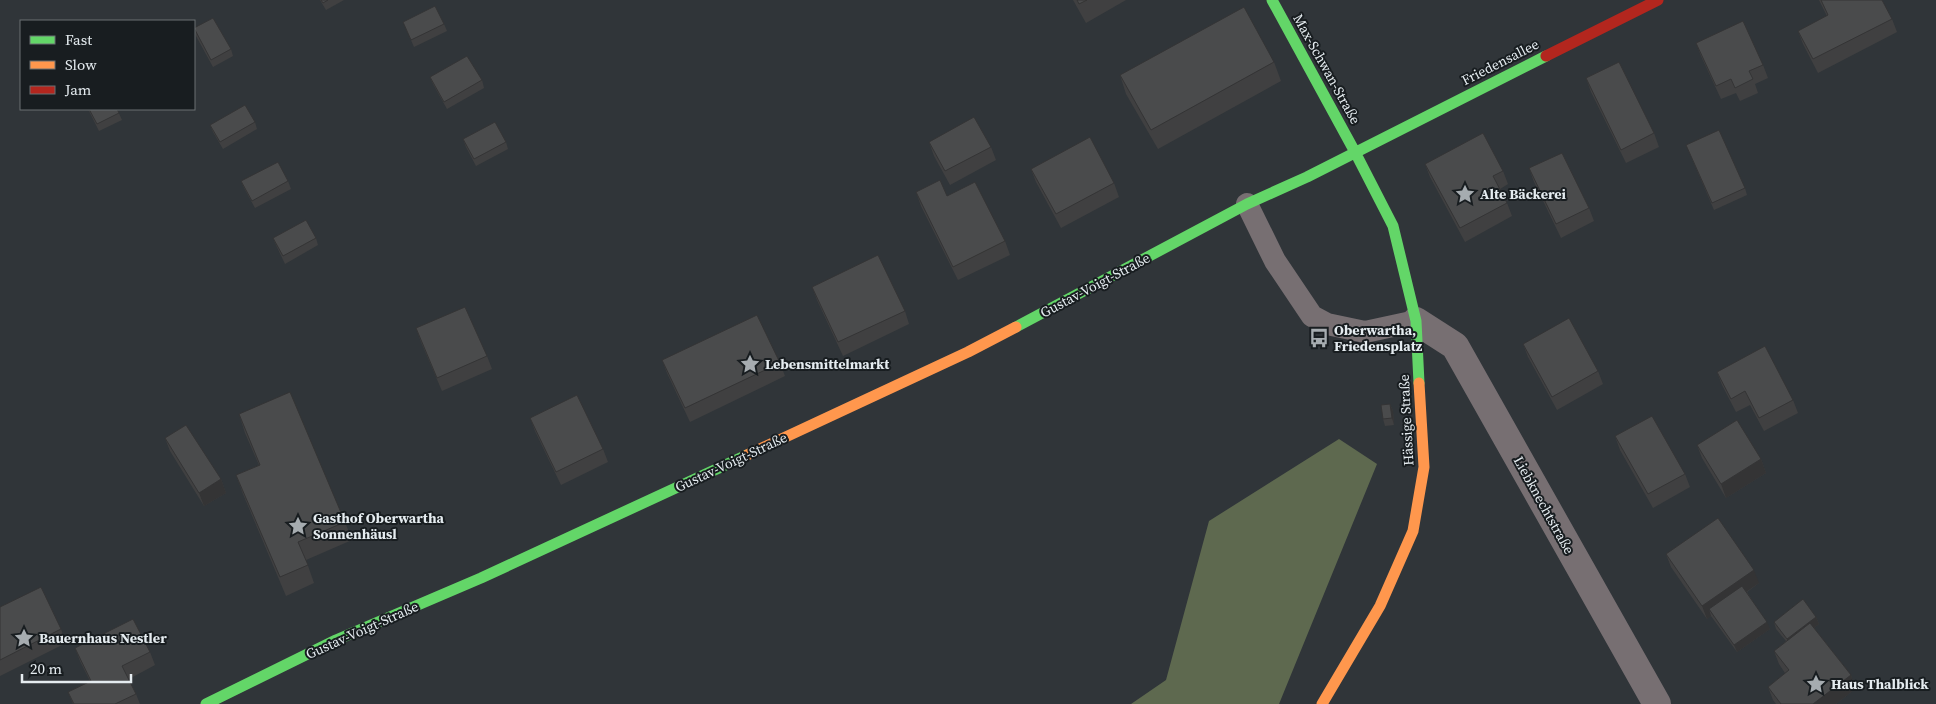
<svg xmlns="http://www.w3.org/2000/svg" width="1936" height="704" font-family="'Source Serif 4',serif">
  <rect width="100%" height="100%" fill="#303539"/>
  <path fill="#5e694f" d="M1339 439 1377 464 1279 704H1131L1166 680 1209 521Z"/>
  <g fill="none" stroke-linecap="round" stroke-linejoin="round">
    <path stroke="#776f72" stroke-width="22" d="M1247 204 1275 261 1312 316 1327 324 1365 332 1416 321"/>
    <path stroke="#776f72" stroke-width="28" d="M1416 321 1455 346 1657 704"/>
    <path stroke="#63d668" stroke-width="11" d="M1272 0 1355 152 1393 226 1416 321 1419 383
      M1016 327 1247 204 1307 177 1546 56
      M206 704 336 640 481 578 747 455"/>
    <path stroke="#ff974d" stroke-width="11" d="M747 455 968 352 1016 327
      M1322 704 1380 606 1413 531 1424 467 1419 383"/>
    <path stroke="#b3261e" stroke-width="11" d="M1546 56 1658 0"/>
  </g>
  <path fill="#404041" d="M320 0H344L326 10Z
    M1073 0H1126L1086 23Z
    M1819 0H1882L1892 19 1897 32 1818 73 1803 44 1798 31 1827 16Z
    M403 22 444 24 447 31 414 47Z
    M194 30 231 49 233 56 213 67 196 36Z
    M1696 43 1763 65 1768 78 1755 84 1758 93 1740 101 1736 93 1721 99 1701 56Z
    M1274 62 1281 81 1158 149 1126 94 1120 75Z
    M430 77 482 80 484 88 447 109 433 84Z
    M1586 78 1654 133 1659 147 1626 163 1591 92Z
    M88 109H117L122 120 99 131Z
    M255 122 257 129 223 149 213 132 210 125Z
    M463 139 506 142 508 149 476 166 466 147Z
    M929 142 991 147 996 160 950 185 934 156Z
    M1686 145 1745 188 1747 195 1714 210Z
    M1425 164 1503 171 1508 184 1500 189 1507 203 1512 216 1465 242 1430 177Z
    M1529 168 1589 208 1594 221 1561 238 1534 182Z
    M1031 169 1114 183 1119 197 1061 228 1036 182Z
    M241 181H288L291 189 255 208 244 188Z
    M916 192 947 196 1005 241 1010 255 958 280 921 206Z
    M273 238H316L318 245 285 264 276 245Z
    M812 287 905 311 909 324 843 356 817 300Z
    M416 328 487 356 492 369 442 391 421 342Z
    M1523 344 1598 371 1603 384 1557 410 1528 357Z
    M662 360 780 363 785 376 690 422 667 373Z
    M1717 372 1793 400 1798 413 1764 431 1750 405 1736 412 1722 385Z
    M1390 404 1393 411 1394 425 1385 426 1383 419Z
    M239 414 345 522 352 540 306 560 314 583 286 596 243 494 236 475 259 465 245 433Z
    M530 418 603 449 608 462 561 485 535 431Z
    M1615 436 1685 474 1690 487 1653 508 1620 450Z
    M165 438 221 479 226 493 204 506 170 451Z
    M1697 445 1761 459 1766 473 1726 498 1702 458Z
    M1666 554 1759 583 1747 592 1770 629 1737 652 1711 616 1707 619 1671 567Z
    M0 607 61 629 66 643 0 676Z
    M1816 617 1819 624 1814 628 1851 675 1855 689 1836 704H1776L1773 700 1768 687 1785 673 1779 664 1774 651 1786 641 1776 629 1774 622Z
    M75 648 150 652 155 665 129 679 136 694 140 704H73L68 692 90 681 80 661Z"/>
  <path fill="#343435" d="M1390 404 1393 411 1394 425 1392 418Z
    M1761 459 1766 473 1726 498 1721 484Z
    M221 479 226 493 204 506 199 493Z
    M1754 570 1759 583 1713 615 1709 609 1711 616 1707 619 1702 606Z
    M1816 617 1819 624 1790 646 1787 639Z
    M1767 622 1770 629 1737 652 1734 645Z
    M1851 675 1855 689 1836 704H1813Z"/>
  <path fill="#4a4b4c" stroke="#343435" d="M321 0H328L323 3Z
    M1077 0H1087L1079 4Z
    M1821 0H1882L1892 19 1813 59 1798 31 1828 15Z
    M435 6 444 24 411 40 403 22Z
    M1244 7 1274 62 1151 130 1120 75Z
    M213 18 231 49 211 60 194 28Z
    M1743 21 1763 65 1749 71 1753 79 1735 88 1731 79 1716 86 1696 43Z
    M467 56 482 80 444 102 430 77Z
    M1619 62 1654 133 1621 150 1586 78Z
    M245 105 255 122 220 142 210 125Z
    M89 109H117L119 113 97 124Z
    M974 117 991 147 945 171 929 142Z
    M495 122 506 142 474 159 463 139Z
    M1719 130 1745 188 1712 203 1686 145Z
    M1483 133 1503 171 1493 176 1507 203 1460 228 1425 164Z
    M1090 137 1114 183 1056 214 1031 169Z
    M1562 153 1589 208 1556 224 1529 168Z
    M278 162 288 181 252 201 241 181Z
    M940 180 947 196 975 182 1005 241 953 267 916 192Z
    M306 220 316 238 283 256 273 238Z
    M878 255 905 311 838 342 812 287Z
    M465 307 487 356 437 378 416 328Z
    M757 315 780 363 685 408 662 360Z
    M1569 318 1598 371 1552 397 1523 344Z
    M1765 346 1793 400 1759 418 1745 391 1731 399 1717 372Z
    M290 392 345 522 298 542 308 565 280 577 236 475 260 465 239 414Z
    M577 395 603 449 556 472 530 418Z
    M1390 404 1392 418 1383 419 1381 405Z
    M1652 416 1685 474 1648 494 1615 436Z
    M1737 420 1761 459 1721 484 1697 445Z
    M186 425 221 479 199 493 165 438Z
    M1718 518 1754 570 1702 606 1666 554Z
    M1742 586 1767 622 1734 645 1709 609Z
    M41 587 61 629 0 660V607Z
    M1803 599 1816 617 1787 639 1774 622Z
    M133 619 150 652 122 666 136 694 115 704H74L68 692 91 681 75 648Z
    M1810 623 1851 675 1813 704H1781L1768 687 1789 670 1774 651Z"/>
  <defs>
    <symbol id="sight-bare" viewBox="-9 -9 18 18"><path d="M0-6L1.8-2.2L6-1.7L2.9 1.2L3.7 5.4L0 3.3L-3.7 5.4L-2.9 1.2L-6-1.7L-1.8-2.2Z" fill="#a6acb0" stroke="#181d20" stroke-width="2.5" paint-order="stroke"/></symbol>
    <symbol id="bus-bare" viewBox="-9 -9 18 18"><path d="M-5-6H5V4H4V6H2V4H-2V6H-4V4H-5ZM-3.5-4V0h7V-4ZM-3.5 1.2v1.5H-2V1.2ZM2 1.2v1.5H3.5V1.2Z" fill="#a6acb0" stroke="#181d20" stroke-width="2.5" paint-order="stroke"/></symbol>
  </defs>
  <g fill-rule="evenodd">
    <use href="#sight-bare" x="1451" y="180" width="28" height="28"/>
    <use href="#bus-bare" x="1305" y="324" width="28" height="28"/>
    <use href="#sight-bare" x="736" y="350" width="28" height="28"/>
    <use href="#sight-bare" x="284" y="512" width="28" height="28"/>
    <use href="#sight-bare" x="10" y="624" width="28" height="28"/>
    <use href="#sight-bare" x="1802" y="670" width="28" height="28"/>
  </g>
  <g text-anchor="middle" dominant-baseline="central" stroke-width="4" stroke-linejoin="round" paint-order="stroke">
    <g font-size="14" fill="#e5ecf0" stroke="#181d20">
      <text transform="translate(1500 62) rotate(-27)">Friedensallee</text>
      <text transform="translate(1327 69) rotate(61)">Max-Schwan-Straße</text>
      <text transform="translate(1095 285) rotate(-28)">Gustav-Voigt-Straße</text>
      <text transform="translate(1406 420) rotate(-93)">Hässige Straße</text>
      <text transform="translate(731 462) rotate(-25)">Gustav-Voigt-Straße</text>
      <text transform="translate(1544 505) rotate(61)">Liebknechtstraße</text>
      <text transform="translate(362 630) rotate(-24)">Gustav-Voigt-Straße</text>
    </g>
    <g font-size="14" font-weight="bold" fill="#e5ecf0" stroke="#181d20" text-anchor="start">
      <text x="1480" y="194">Alte Bäckerei</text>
      <text x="1334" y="330">Oberwartha,<tspan x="1334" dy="16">Friedensplatz</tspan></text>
      <text x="765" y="364">Lebensmittelmarkt</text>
      <text x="313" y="518">Gasthof Oberwartha<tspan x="313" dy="16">Sonnenhäusl</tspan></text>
      <text x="39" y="638">Bauernhaus Nestler</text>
      <text x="1831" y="684">Haus Thalblick</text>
    </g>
  </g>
  <rect x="20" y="20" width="175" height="90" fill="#181d20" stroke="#6a7073"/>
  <rect x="30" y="36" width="25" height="8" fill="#63d668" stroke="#6a7073"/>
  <text x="65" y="45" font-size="15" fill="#e5ecf0">Fast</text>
  <rect x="30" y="61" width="25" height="8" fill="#ff974d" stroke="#6a7073"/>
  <text x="65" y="70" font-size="15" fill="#e5ecf0">Slow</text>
  <rect x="30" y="86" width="25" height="8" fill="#b3261e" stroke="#6a7073"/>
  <text x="65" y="95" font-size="15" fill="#e5ecf0">Jam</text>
  <path d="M22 674v8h109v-8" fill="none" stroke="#e5ecf0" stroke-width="2.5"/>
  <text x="30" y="674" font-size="15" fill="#e5ecf0" stroke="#181d20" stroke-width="4" paint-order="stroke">20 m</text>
</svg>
